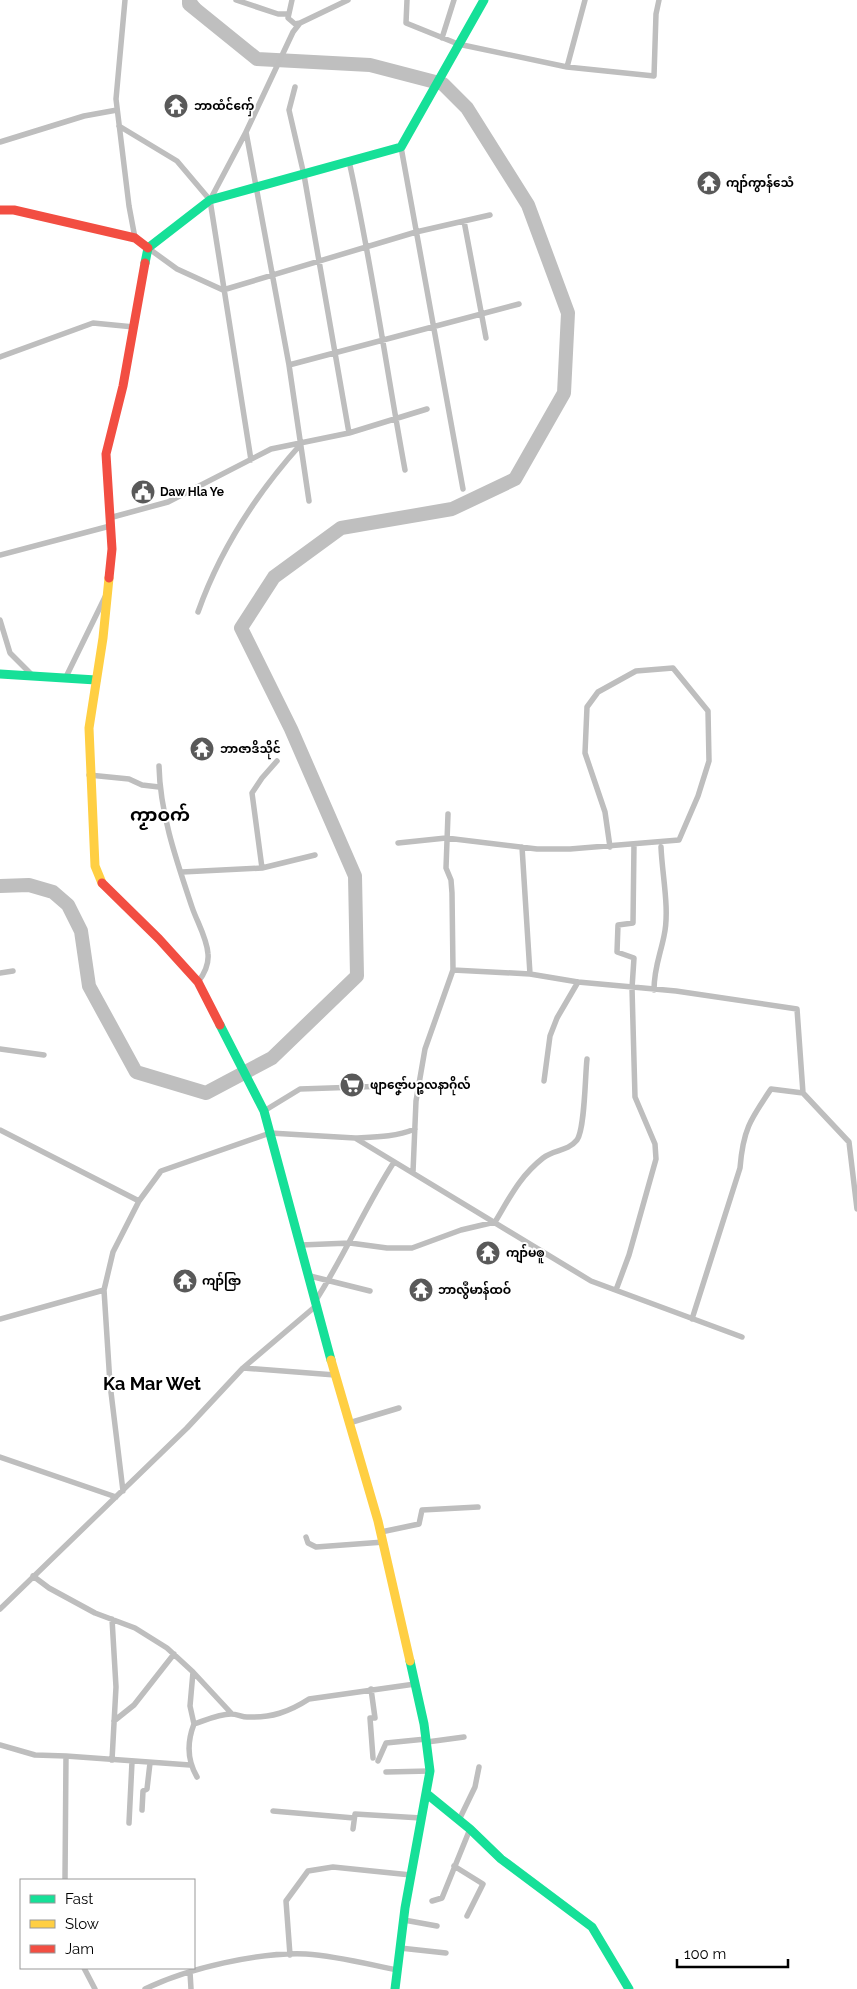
<svg xmlns="http://www.w3.org/2000/svg" width="857" height="1989" font-family="Raleway,'Noto Sans Myanmar',sans-serif">
  <defs>
    <pattern id="water-ripples" width="26" height="14" patternUnits="userSpaceOnUse" patternTransform="scale(1.25)"><rect width="26" height="14" fill="#bfbfbf"/><path d="M2 4q2-2 4 0t4 0M15 11q2-2 4 0t4 0" fill="none" stroke="#a2a2a2"/></pattern>
  </defs>
  <rect width="100%" height="100%" fill="#fff"/>
  <path fill="url(#water-ripples)" d="M184 0H197L207 14 204 21 190 9Z"/>
  <g fill="none" stroke-linecap="round" stroke-linejoin="round">
    <path stroke="#bfbfbf" stroke-width="14" d="M0 886 29 885 53 892 68 905 81 931 89 986 136 1072 206 1093 272 1058 357 976 355 876 291 729 241 628 274 577 341 528 452 509 515 479 564 393 568 313 528 205 467 108 443 84 370 65 257 59 189 4V0"/>
    <path stroke="#bebebe" stroke-width="5.5" d="M125 0 116 99 129 206 135 238
      M236 0 278 14H288
      M292 0 288 18 295 24 300 23
      M407 0 406 23 458 44 567 67 654 76 656 14 659 0
      M442 38 454 0
      M567 67 585 0
      M119 126 177 161 210 200 251 460
      M0 142 84 116 117 110
      M401 147 463 489
      M349 161C372 264 386 367 405 470
      M210 200 246 132
      M464 221 486 338
      M148 248 177 269 223 290 416 232 490 215
      M0 357 93 323 134 327
      M289 365 519 304
      M349 433 427 409
      M309 501 289 365 246 132 293 32 300 23 348 0
      M109 518 168 502 271 449 349 433 304 175 289 110 295 87
      M0 555 110 526
      M198 612C220 550 257 493 301 444
      M0 620 10 653 33 676
      M65 679 106 595
      M159 766C160 814 177 862 192 907 197 922 207 938 208 954 209 965 205 973 198 982
      M89 775 129 779 142 785 159 787
      M448 814 446 868 451 880 452 893 453 970
      M398 843 446 838 537 849H570L679 840 698 796 709 761 708 711 673 668 636 671 598 692 587 707 585 753 605 812 610 847
      M262 868 252 793 262 778 277 761
      M182 872 262 868 315 855
      M0 973 13 971
      M530 974 578 982 676 991 797 1009 803 1093 771 1089C750 1120 743 1130 740 1168L692 1319
      M654 990C654 968 660 956 664 936 670 910 662 874 661 847
      M0 1049 44 1055
      M544 1081 550 1036 557 1018 578 982
      M803 1093 849 1142 857 1209
      M264 1111 300 1089 418 1085
      M0 1130 139 1201
      M355 1138C376 1137 395 1137 415 1129
      M413 1172 416 1101 425 1049 453 970 530 974 522 847
      M301 1245 350 1243 387 1248H412L461 1230 495 1222C510 1197 520 1176 543 1158 554 1149 567 1152 577 1140 585 1129 585 1076 587 1059
      M310 1276 370 1291
      M616 1290 629 1255 656 1159 655 1144 635 1097 632 988 634 958 617 952 618 925 633 923 634 844
      M316 1300C345 1255 365 1207 394 1162
      M0 1319 104 1290
      M243 1368 335 1375
      M349 1423 399 1408
      M0 1457 116 1497
      M123 1491 110 1384 104 1290 113 1252 139 1201 161 1171 270 1133 355 1138 591 1281 742 1337
      M381 1532 419 1524 422 1510 478 1507
      M306 1537 308 1543 316 1547 384 1542
      M33 1576 49 1588 95 1613 135 1628 167 1648 193 1672
      M0 1609 187 1428 243 1368 317 1305
      M371 1689 375 1718H370L373 1758
      M114 1721 134 1705 174 1654
      M194 1724 190 1706 193 1672 232 1714
      M427 1742 464 1737
      M0 1745 35 1755 66 1756
      M112 1760 116 1687 112 1619
      M378 1761 386 1743 426 1739
      M386 1772 430 1771
      M197 1777C187 1760 187 1742 194 1724 206 1720 219 1714 231 1714 237 1714 242 1717 247 1717 271 1718 289 1712 309 1699L415 1684
      M142 1810 143 1791 147 1789 150 1763
      M273 1811 354 1818
      M459 1820 475 1787 479 1767
      M129 1823 132 1762
      M353 1829 355 1814 421 1818
      M454 1866 483 1884 467 1916
      M65 1880 66 1756 190 1765
      M432 1901 442 1898 470 1829
      M404 1920 437 1926
      M400 1948 446 1953
      M290 1955 286 1901 308 1871 333 1867 411 1875
      M84 1968 95 1989
      M190 1972 191 1989
      M145 1989C188 1968 259 1952 306 1954 337 1956 367 1964 397 1970"/>
    <path stroke="#16e098" stroke-width="9" d="M145 263 148 248 210 200 401 147 484 0
      M0 674 96 680
      M220 1025 264 1111 331 1360
      M427 1794 470 1829 501 1859 592 1927 629 1989
      M395 1989 405 1908 430 1771 424 1724 410 1661"/>
    <path stroke="#ffcf43" stroke-width="9" d="M102 883 95 866 89 728 103 638 109 578
      M331 1360 378 1521 410 1661"/>
    <path stroke="#f24e42" stroke-width="9" d="M0 210H14L135 238 148 248
      M109 578 112 549 106 454 123 386 145 263
      M102 883 159 939 198 982 220 1025"/>
  </g>
  <defs>
    <symbol id="temple-disc" viewBox="-11 -11 22 22"><circle r="9.5" fill="#595959" stroke="#fff"/><path d="M0-6L5-2H3V0L6.5 2.5H4V6H1.5V3h-3V6H-4V2.5H-6.5L-3 0V-2H-5Z" fill="#fff"/></symbol>
    <symbol id="civic-disc" viewBox="-11 -11 22 22"><circle r="9.5" fill="#595959" stroke="#fff"/><path d="M-.6-6.5H3V-4.5H.6V-3L4-1V1h2V6H-6V1h2V-1L-.6-3ZM-1.2 2.5V6h2.4V2.5Z" fill="#fff"/></symbol>
    <symbol id="supermarket-disc" viewBox="-11 -11 22 22"><circle r="9.5" fill="#595959" stroke="#fff"/><path d="M-6-5.5h2.5l.6 2H6L4.5 2H-2.5L-4.4-4H-6ZM-1.5 3.2a1.3 1.3 0 1 0 .1 0ZM3 3.2a1.3 1.3 0 1 0 .1 0Z" fill="#fff"/></symbol>
  </defs>
  <g fill-rule="evenodd">
    <use href="#temple-disc" x="162" y="92" width="28" height="28"/>
    <use href="#temple-disc" x="695" y="169" width="28" height="28"/>
    <use href="#civic-disc" x="129" y="478" width="28" height="28"/>
    <use href="#temple-disc" x="188" y="735" width="28" height="28"/>
    <use href="#supermarket-disc" x="338" y="1071" width="28" height="28"/>
    <use href="#temple-disc" x="474" y="1239" width="28" height="28"/>
    <use href="#temple-disc" x="171" y="1267" width="28" height="28"/>
    <use href="#temple-disc" x="407" y="1276" width="28" height="28"/>
  </g>
  <g text-anchor="middle" dominant-baseline="central" stroke-width="4" stroke-linejoin="round" paint-order="stroke">
    <g font-size="12" font-weight="bold" fill="#000" stroke="#fff" text-anchor="start">
      <text x="194" y="106">ဘာထံင်ကှ်ေ</text>
      <text x="726" y="183">ကျာ်ကွာန်သေံ</text>
      <text x="160" y="492">Daw Hla Ye</text>
      <text x="220" y="749">ဘာဇာဒိသိုင်</text>
      <text x="370" y="1085">ဖျာဇၞော်ပဉ္စလနာဂိုလ်</text>
      <text x="506" y="1253">ကျာ်မၜူ</text>
      <text x="202" y="1281">ကျာ်ဇြာ</text>
      <text x="438" y="1290">ဘာလွဳမာန်ထဝ်</text>
    </g>
    <g font-size="18" font-weight="bold" fill="#000" stroke="#fff">
      <text x="160" y="814">ကၟာဝက်</text>
      <text x="152" y="1383">Ka Mar Wet</text>
    </g>
  </g>
  <rect x="20" y="1879" width="175" height="90" fill="#ffffff" stroke="#999999"/>
  <rect x="30" y="1895" width="25" height="8" fill="#16e098" stroke="#999999"/>
  <text x="65" y="1904" font-size="15" fill="#000000">Fast</text>
  <rect x="30" y="1920" width="25" height="8" fill="#ffcf43" stroke="#999999"/>
  <text x="65" y="1929" font-size="15" fill="#000000">Slow</text>
  <rect x="30" y="1945" width="25" height="8" fill="#f24e42" stroke="#999999"/>
  <text x="65" y="1954" font-size="15" fill="#000000">Jam</text>
  <path d="M677 1959v8h111v-8" fill="none" stroke="#000000" stroke-width="2.5"/>
  <text x="684" y="1959" font-size="15" fill="#000000" stroke="#ffffff" stroke-width="4" paint-order="stroke">100 m</text>
</svg>
